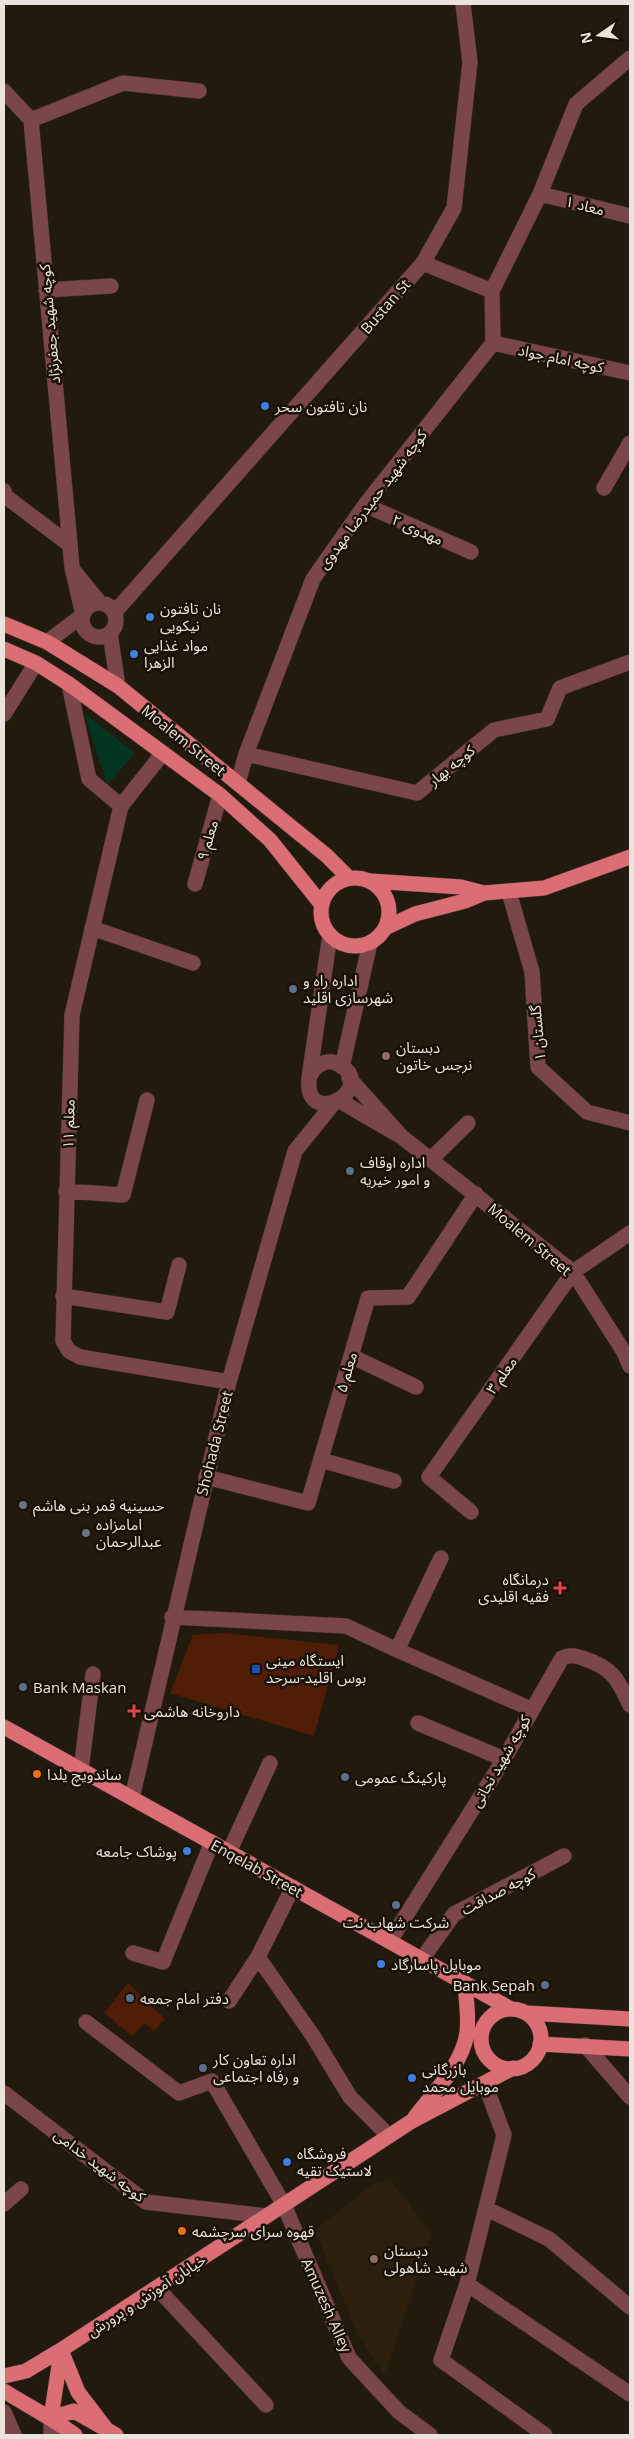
<svg xmlns="http://www.w3.org/2000/svg" width="634" height="2439" font-family="'Open Sans','Noto Sans Arabic',sans-serif">
  <rect width="100%" height="100%" fill="#231a0e"/>
  <path fill="#2d1f0e" d="M390 2179 431 2233 385 2375 359 2338 315 2230 375 2183Z"/>
  <path fill="#04351e" d="M84 713 135 753 107 785Z"/>
  <path fill="#501e07" d="M223 1633 339 1645 314 1736 170 1693 193 1635Z
    M128 1983 165 2019 154 2031 145 2023 132 2036 104 2013Z"/>
  <g fill="none" stroke-linecap="round" stroke-linejoin="round">
    <defs>
      <path id="minor" d="M4 91 31 120 72 567 83 615
        M31 120 123 83 199 91
        M540 194 630 216
        M423 263 492 291
        M46 290 111 286
        M493 343 492 291 540 194 576 104 630 58
        M493 343 630 373
        M604 488 630 443
        M4 491 5 496 70 545
        M365 505 471 552
        M74 571 100 603
        M82 620a17 17 0 1 1 34 0a17 17 0 1 1-34 0Z
        M114 613 423 263 454 208 470 62 463 4
        M110 633 118 686
        M47 642 83 615
        M69 684 89 779 121 806
        M4 714 36 663
        M163 753 121 806 72 1015 63 1341 69 1351 80 1357 229 1382
        M246 754 417 793 494 730 547 719 560 688 630 662
        M238 783 246 754 313 579 365 505 493 343
        M195 884 220 795
        M509 892 532 972 538 1067 587 1112 630 1123
        M92 928 193 963
        M342 1067 370 943
        M309 1078C314 1065 327 1057 340 1065 379 1089 304 1131 309 1078L330 935
        M340 1101 402 1137 349 1078
        M402 1137 573 1272 624 1352 630 1366
        M431 1159 468 1123
        M66 1191 123 1195 147 1100
        M63 1296 167 1312 179 1265
        M351 1356 416 1387
        M321 1460 394 1481
        M206 1477 308 1503 368 1298 408 1297 476 1194
        M471 1512 429 1477 573 1272 630 1233
        M172 1617 346 1626 397 1650 531 1709
        M397 1650 441 1558
        M418 1723 504 1759
        M81 1770 93 1674
        M132 1798 229 1382 295 1151 333 1104
        M229 1852 270 1763
        M390 1941 504 1759 562 1658C571 1654 577 1656 585 1659 613 1668 618 1680 630 1705
        M133 1953 163 1962 212 1842
        M258 1957 313 2036 350 2097 389 2136
        M422 1959 454 1914 564 1856
        M229 2001 258 1957 293 1887
        M86 2022 179 2093 212 2081 284 2205 349 2358 399 2412 430 2435
        M585 2045 630 2097
        M485 2084 504 2135 467 2284 441 2360 545 2435
        M4 2093 146 2202 267 2216
        M4 2204 21 2189
        M487 2209 549 2239 630 2307
        M467 2284 630 2394
        M157 2288 266 2405
        M4 2412 14 2435
        M51 2435V2418"/>
      <path id="major" d="M4 624 47 642 118 686 327 856 349 878
        M4 649 36 663 69 684 220 795 270 840 322 905
        M321 912a34 34 0 1 1 68 0a34 34 0 1 1-68 0Z
        M371 881 461 887 484 893 465 901 415 914 385 928
        M484 893 544 888 630 857
        M4 1727 511 2009
        M481 2039a30 30 0 1 1 60 0a30 30 0 1 1-60 0Z
        M527 2013 630 2019
        M540 2044 630 2049
        M415 2117C434 2092 462 2065 467 2033 469 2016 466 1999 465 1983
        M61 2350 78 2392 107 2430
        M4 2376 26 2371 61 2350 412 2121 513 2068
        M4 2391C28 2406 52 2418 75 2435
        M51 2418 74 2411 116 2435
        M51 2418 61 2352"/>
    </defs>
    <use href="#minor" stroke="#3f362b" stroke-width="16"/>
    <use href="#major" stroke="#3f362b" stroke-width="16"/>
    <use href="#minor" stroke="#7b4649" stroke-width="15"/>
    <use href="#major" stroke="#db6d75" stroke-width="15"/>
  </g>
  <g fill="#3f7fe0" stroke="#1a1106" stroke-width="2">
    <circle cx="265" cy="406" r="5"/>
    <circle cx="150" cy="617" r="5"/>
    <circle cx="134" cy="654" r="5"/>
    <circle cx="187" cy="1851" r="5"/>
    <circle cx="381" cy="1964" r="5"/>
    <circle cx="412" cy="2078" r="5"/>
    <circle cx="287" cy="2162" r="5"/>
  </g>
  <g fill="#5c6f8a" stroke="#1a1106" stroke-width="2">
    <circle cx="293" cy="989" r="5"/>
    <circle cx="350" cy="1171" r="5"/>
    <circle cx="23" cy="1687" r="5"/>
    <circle cx="345" cy="1777" r="5"/>
    <circle cx="396" cy="1905" r="5"/>
    <circle cx="545" cy="1985" r="5"/>
    <circle cx="130" cy="1998" r="5"/>
    <circle cx="203" cy="2068" r="5"/>
  </g>
  <g fill="#8d6e63" stroke="#1a1106" stroke-width="2">
    <circle cx="386" cy="1056" r="5"/>
    <circle cx="374" cy="2259" r="5"/>
  </g>
  <g fill="#6b7280" stroke="#1a1106" stroke-width="2">
    <circle cx="23" cy="1505" r="5"/>
    <circle cx="86" cy="1533" r="5"/>
  </g>
  <g fill="#e0444e" stroke="#1a1106" stroke-width="2">
    <path d="M557.5 1580.5h5v5h5v5h-5v5h-5v-5h-5v-5h5z"/>
    <path d="M131.5 1703.5h5v5h5v5h-5v5h-5v-5h-5v-5h5z"/>
  </g>
  <rect fill="#1a4fb4" stroke="#1a1106" stroke-width="2" x="251" y="1664" width="10" height="10" rx="2.5"/>
  <g fill="#e8710a" stroke="#1a1106" stroke-width="2">
    <circle cx="37" cy="1774" r="5"/>
    <circle cx="182" cy="2231" r="5"/>
  </g>
  <g text-anchor="middle" dominant-baseline="central" stroke-width="5" stroke-linejoin="round" paint-order="stroke">
    <g font-size="15" fill="#ebe4dc" stroke="#1a1106">
      <text transform="translate(585 205) rotate(14)">معاد ۱</text>
      <text transform="translate(385 306) rotate(-49)">Bustan St</text>
      <text transform="translate(49 324) rotate(-95)">کوچه شهید جعفرنژاد</text>
      <text transform="translate(561 358) rotate(12)">کوچه امام جواد</text>
      <text transform="translate(372 499) rotate(-53)">کوچه شهید حمیدرضا مهدوی</text>
      <text transform="translate(418 529) rotate(24)">مهدوی ۲</text>
      <text transform="translate(184 740) rotate(39)">Moalem Street</text>
      <text transform="translate(451 765) rotate(-39)">کوچه بهار</text>
      <text transform="translate(207 840) rotate(-74)">معلم ۹</text>
      <text transform="translate(537 1033) rotate(-95)">گلستان ۱</text>
      <text transform="translate(68 1124) rotate(-88)">معلم ۱۱</text>
      <text transform="translate(530 1239) rotate(40)">Moalem Street</text>
      <text transform="translate(346 1372) rotate(-74)">معلم ۵</text>
      <text transform="translate(501 1375) rotate(-55)">معلم ۳</text>
      <text transform="translate(214 1443) rotate(-76)">Shohada Street</text>
      <text transform="translate(500 1761) rotate(-60)">کوچه شهید نجاتی</text>
      <text transform="translate(257 1868) rotate(29)">Enqelab Street</text>
      <text transform="translate(498 1891) rotate(-28)">کوچه صداقت</text>
      <text transform="translate(100 2165) rotate(37)">کوچه شهید خدامی</text>
      <text transform="translate(146 2295) rotate(-33)">خیابان آموزش و پرورش</text>
      <text transform="translate(327 2305) rotate(66)">Amuzesh Alley</text>
    </g>
    <g font-size="15" fill="#ebe4dc" stroke="#1a1106" text-anchor="start">
      <text x="275" y="406">نان تافتون سحر</text>
      <text x="160" y="608">نان تافتون<tspan x="160" dy="17">نیکویی</tspan></text>
      <text x="144" y="645">مواد غذایی<tspan x="144" dy="17">الزهرا</tspan></text>
      <text x="303" y="980">اداره راه و<tspan x="303" dy="17">شهرسازی اقلید</tspan></text>
      <text x="396" y="1047">دبستان<tspan x="396" dy="17">نرجس خاتون</tspan></text>
      <text x="360" y="1162">اداره اوقاف<tspan x="360" dy="17">و امور خیریه</tspan></text>
      <text x="33" y="1505">حسینیه قمر بنی هاشم</text>
      <text x="96" y="1524">امامزاده<tspan x="96" dy="17">عبدالرحمان</tspan></text>
      <text x="549" y="1579" text-anchor="end">درمانگاه<tspan x="549" dy="17">فقیه اقلیدی</tspan></text>
      <text x="266" y="1660">ایستگاه مینی<tspan x="266" dy="17">بوس اقلید-سرحد</tspan></text>
      <text x="33" y="1687">Bank Maskan</text>
      <text x="144" y="1711">داروخانه هاشمی</text>
      <text x="47" y="1774">ساندویچ یلدا</text>
      <text x="355" y="1777">پارکینگ عمومی</text>
      <text x="177" y="1851" text-anchor="end">پوشاک جامعه</text>
      <text x="396" y="1922" text-anchor="middle">شرکت شهاب نت</text>
      <text x="391" y="1964">موبایل پاسارگاد</text>
      <text x="535" y="1985" text-anchor="end">Bank Sepah</text>
      <text x="140" y="1998">دفتر امام جمعه</text>
      <text x="213" y="2059">اداره تعاون کار<tspan x="213" dy="17">و رفاه اجتماعی</tspan></text>
      <text x="422" y="2069">بازرگانی<tspan x="422" dy="17">موبایل محمد</tspan></text>
      <text x="297" y="2153">فروشگاه<tspan x="297" dy="17">لاستیک تقیه</tspan></text>
      <text x="192" y="2231">قهوه سرای سرچشمه</text>
      <text x="384" y="2250">دبستان<tspan x="384" dy="17">شهید شاهولی</tspan></text>
    </g>
  </g>
  <rect width="634" height="2439" fill="none" stroke="#ebe4dc" stroke-width="10"/>
  <g transform="translate(599 35) rotate(257)" stroke="#1a1106" stroke-width="4" paint-order="stroke">
  <path d="M0-4L9 19L0 12L-9 19Z" fill="#ebe4dc"/>
  <text y="-8" font-size="14" font-weight="bold" text-anchor="middle" fill="#ebe4dc">N</text>
  </g>
</svg>
